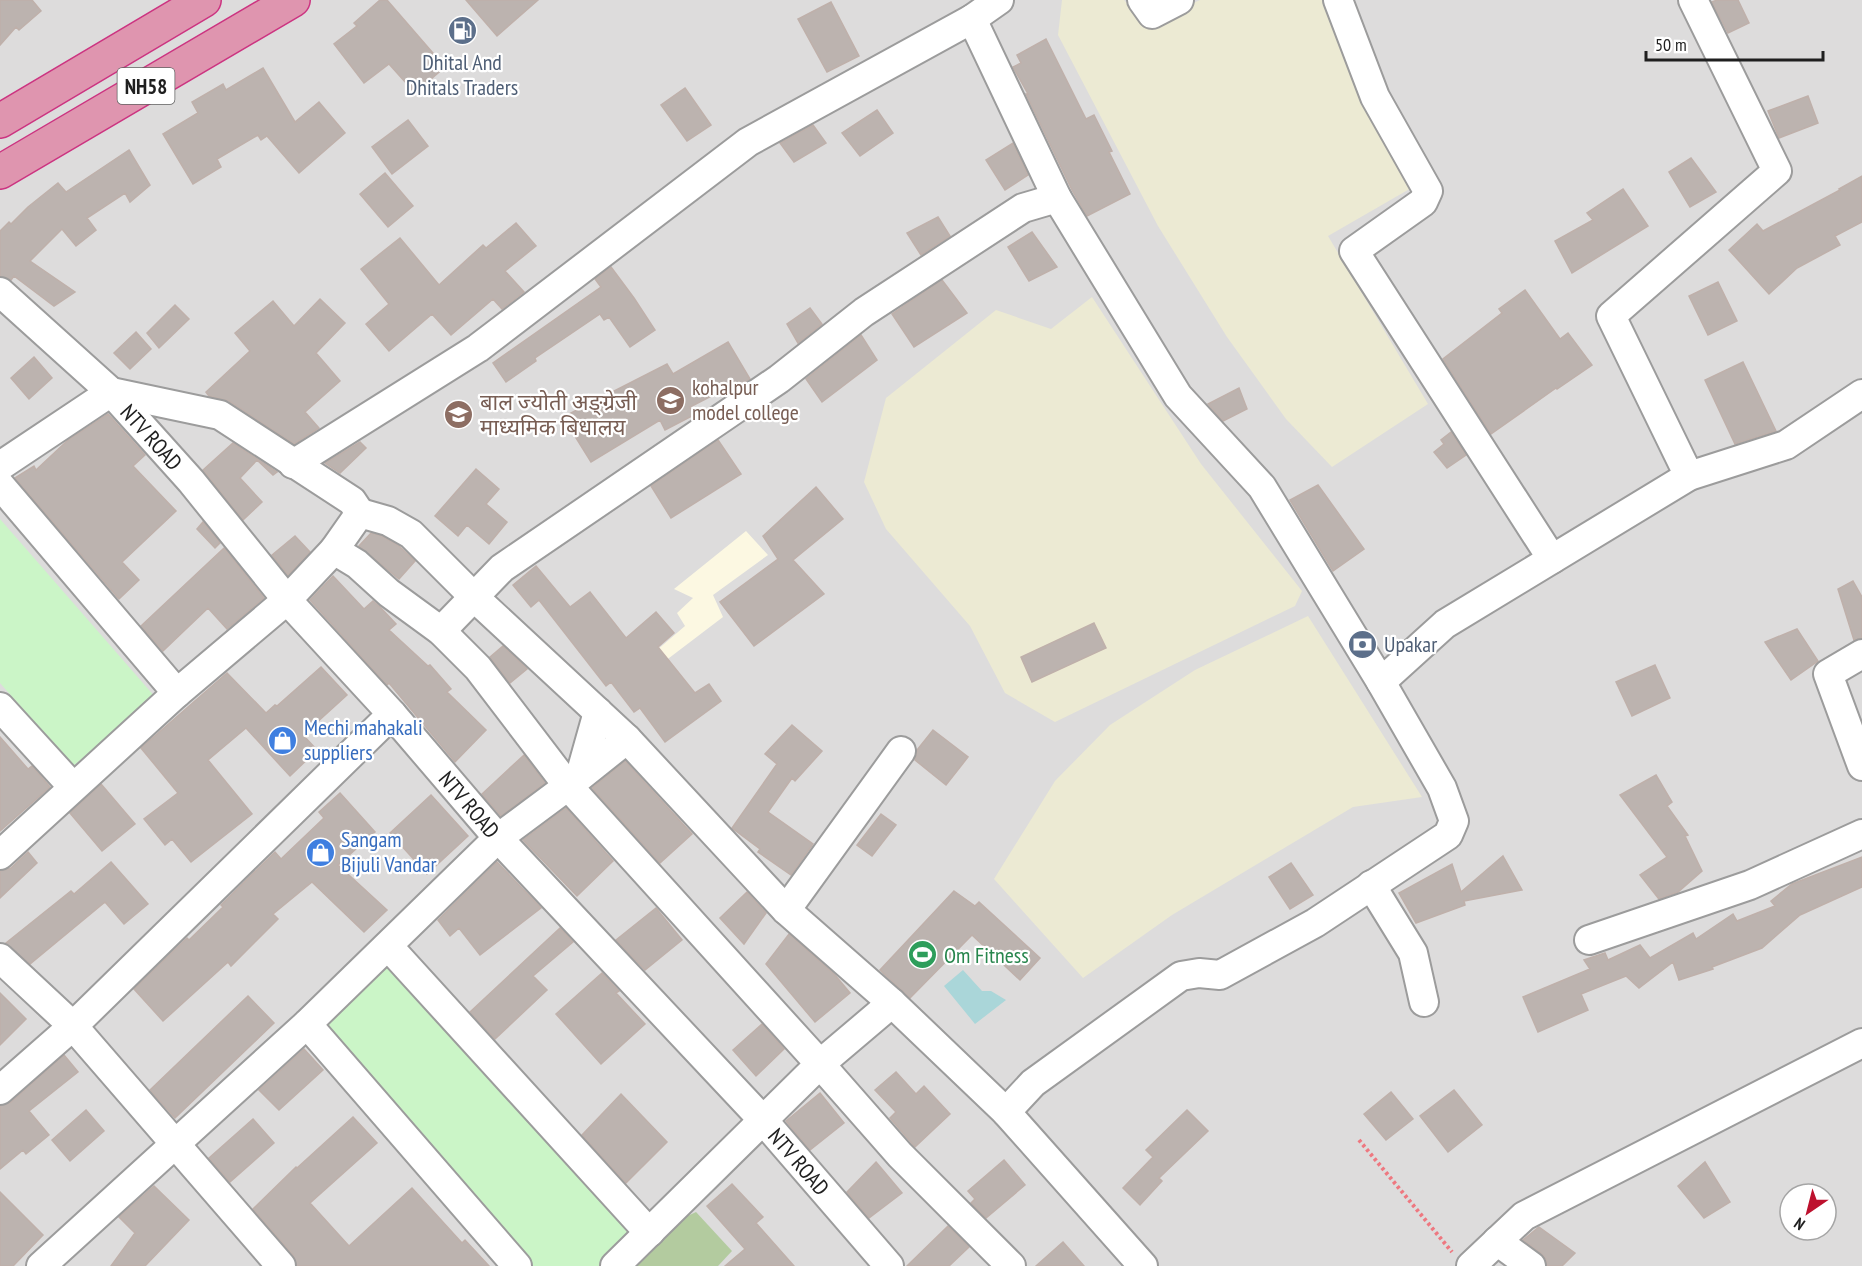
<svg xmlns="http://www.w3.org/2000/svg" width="1862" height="1266" font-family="'PT Sans Narrow','Noto Sans Devanagari',sans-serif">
  <rect width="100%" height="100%" fill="#efebe6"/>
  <path fill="#dddcdc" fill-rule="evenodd" d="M0 0H1862V1266H0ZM1790 1194H1826V1230H1790Z"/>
  <path fill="#fcf8e2" d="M746 531 768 555 713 595 723 617 627 690 622 680 685 626 677 613 693 598 674 589Z"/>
  <path fill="#ecead3" d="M1062 0H1124L1146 25 1200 0H1324L1413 187 1328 236 1428 404 1332 467 1286 419 1227 337 1158 226 1058 35Z
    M1092 297 1201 464 1302 591 1295 606 1055 722 1005 693 970 626 886 529 864 482 886 398 996 310 1051 329Z
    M1308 616 1422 797 1353 807 1172 915 1083 978 994 879 1055 781 1110 725 1195 670Z"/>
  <path fill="#b3cb9f" d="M696 1212 732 1251 718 1266H622L664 1227Z"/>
  <path fill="#cbf5c7" d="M0 519 156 698 73 766 0 683Z
    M386 953 644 1227 604 1266H522L314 1024Z"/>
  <path fill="#aad6d9" d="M963 970 982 991H991L1006 1000 975 1024 944 986Z"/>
  <path fill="#bcb3af" stroke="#bfb0aa" stroke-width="1.5" d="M0 0H32L41 11 19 30 16 27 0 45Z
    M380 0H387L445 67 415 93 389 64 364 83 334 44 357 26 354 23Z
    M466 0H538L497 36Z
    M1717 0H1738L1749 23 1728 33 1712 2Z
    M831 2 859 56 827 72 798 19Z
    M1046 39 1086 119 1094 115 1112 151 1109 152 1130 194 1087 216 1072 190 1026 94H1028L1013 67 1021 63 1017 55Z
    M263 68 295 122 319 102 345 133 299 173 267 136 261 140 258 135 217 159 221 167 193 184 163 134 198 113 192 102 223 84 226 90Z
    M685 88 711 125 687 141 661 105Z
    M1808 96 1818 123 1779 138 1768 111Z
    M877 110 893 133 860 156 842 133Z
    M408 120 428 146 392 174 372 147Z
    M813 125 826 143 794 162 780 143Z
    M1013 143 1028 175 1005 190 986 160Z
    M129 150 150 185 130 202 125 193 87 218 96 230 76 246 62 229 30 261 75 292 54 306 14 276 11 280 0 276V231L9 222 11 224 28 207 58 183 66 192Z
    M1691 158 1716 192 1690 207 1669 172Z
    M385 173 413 206 388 227 360 194Z
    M1862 176V222L1835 236 1840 245 1797 268 1769 294 1729 250 1757 224 1763 231 1840 190 1839 189Z
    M1623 189 1648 226 1572 273 1555 241 1593 220 1587 213Z
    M938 217 950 236 921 255 907 233Z
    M516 223 536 246 505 271 524 292 502 309 493 299 451 335 432 314 389 351 366 324 389 304 361 269 400 238 439 285 483 245 486 248Z
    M1032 232 1057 267 1029 281 1008 247Z
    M611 267 634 298 655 330 630 347 609 317 604 320 600 314 535 358 536 361 506 382 493 363 601 287 595 279Z
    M942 280 967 313 914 347 892 314Z
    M1718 282 1737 321 1708 335 1689 296Z
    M1525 290 1560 339 1568 333 1592 365 1557 389 1556 388 1491 434 1443 359 1502 313 1499 309Z
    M320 299 345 323 316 353 340 381 305 412 319 428 294 444 229 401 209 396 206 392 250 351 235 333 273 301 294 326Z
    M175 305 189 319 159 348 147 333Z
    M810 308 822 324 798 343 787 324Z
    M136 332 151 349 130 369 114 353Z
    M861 335 877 360 822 402 806 379Z
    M728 342 750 379 723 395 721 391 690 407 694 415 665 430 660 420 591 462 563 417 667 364 673 374Z
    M34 357 52 378 29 399 11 378Z
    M1743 362 1776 431 1735 444 1705 380Z
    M1239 388 1247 409 1223 421 1208 404Z
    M108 414 145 455 133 466 176 511 122 562 139 580 119 599 15 478 34 466 36 470 68 440Z
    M1451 432 1466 455 1447 468 1434 452 1444 444 1441 440Z
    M718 440 741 474 671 518 651 486Z
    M360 442 366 448 340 473 325 463Z
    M233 443 277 472 273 475 257 460 240 478 262 502 243 520 203 470Z
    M476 469 499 489 486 504 507 522 489 544 467 525 458 536 435 516Z
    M1318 485 1364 549 1333 571 1290 500Z
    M816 487 843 519 793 560 824 594 754 646 720 602 778 559 763 536Z
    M203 522 220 543 215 548 197 529Z
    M371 533 382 536 399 546 415 561 399 579 359 546Z
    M295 536 310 552 288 575 272 555Z
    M224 548 264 598 227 629 208 608 163 651 141 626Z
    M536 566 570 607 590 592 626 638 656 612 674 633 658 647 695 693 709 684 721 701 665 742 640 708 634 712 611 682 606 686 539 600 531 607 513 585Z
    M333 576 364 609 373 601 381 608 396 624 389 630 428 666 430 665 451 689 447 692 486 730 455 762 389 683 387 685 310 600Z
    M1853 581 1862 597V638L1854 640 1838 589Z
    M1094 623 1106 648 1032 682 1021 657Z
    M1797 629 1818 661 1791 680 1765 642Z
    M503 646 527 669 510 683 490 657Z
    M1655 665 1670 698 1632 716 1616 682Z
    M321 667 347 695 303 735 317 750 290 776 246 728 208 760 252 814 191 862 172 839 165 845 144 819 178 793 141 748 227 673 266 713 275 705 277 706Z
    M792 725 822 751 795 781 792 778 768 812 813 844 791 875 758 852 760 849 732 828 777 764 765 754Z
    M933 730 968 757 946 785 915 760 917 750Z
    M0 737 28 769 32 766 50 787 0 831Z
    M524 755 545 783 501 816 482 794Z
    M625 761 692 834 660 863 592 788Z
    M1656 775 1672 802 1667 806 1688 835 1685 836 1702 871 1678 892 1659 899 1640 875 1667 857 1620 795Z
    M101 784 135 824 102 851 70 813Z
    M340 793 375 832 338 865 387 910 364 932 312 882 273 914 278 919 231 966 228 962 163 1021 134 989 187 938 189 940 223 907 221 905 275 852 281 859 324 818 319 812Z
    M431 795 468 836 427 874 390 833Z
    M566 808 613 861 577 896 523 840Z
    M881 814 896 825 872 856 857 845Z
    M28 852 37 863 0 898V871L11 868Z
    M1503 856 1522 890 1464 901 1465 905 1416 923 1399 893 1452 864 1461 892Z
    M1862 857V887L1800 915 1762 948 1712 967 1713 969 1679 980 1673 962 1639 988 1626 976 1581 994 1588 1010 1538 1032 1523 997 1590 969 1584 960 1605 953 1608 960 1640 945 1650 958 1693 933 1696 939 1733 914 1737 921 1775 906 1771 901 1792 884Z
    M111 862 148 904 124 924 105 902 30 964 6 943 71 891 74 894Z
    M497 862 541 908 480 955 459 928 450 936 438 920Z
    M1291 863 1313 895 1290 909 1269 877Z
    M954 891 975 906 979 902 1040 958 1020 980 972 935 910 998 880 970Z
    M747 892 766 913 744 944 720 918Z
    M656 908 682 940 645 970 616 940Z
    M560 928 573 942 533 976 547 990 495 1039 470 1012Z
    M789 934 835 975 850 993 815 1022 766 964Z
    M602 973 619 991 616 993 645 1024 601 1064 556 1014Z
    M0 993 26 1019 0 1045Z
    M248 996 274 1023 175 1118 150 1090Z
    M762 1024 784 1049 756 1076 733 1050Z
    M304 1049 323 1070 279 1110 259 1090Z
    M64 1055 78 1072 29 1111 49 1135 26 1154 23 1150 0 1169V1106L11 1102Z
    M896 1072 916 1094 924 1086 950 1114 915 1147 890 1118 896 1112 875 1090Z
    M1454 1090 1482 1125 1448 1152 1420 1116Z
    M1391 1092 1413 1119 1386 1140 1364 1114Z
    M820 1093 844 1123 810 1150 786 1121Z
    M621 1094 667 1142 626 1183 582 1135Z
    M86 1110 104 1131 70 1161 52 1140Z
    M1187 1110 1208 1131 1159 1178 1162 1181 1140 1205 1123 1188 1153 1157 1146 1150Z
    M353 1117 377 1143 310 1203 349 1246 412 1188 462 1243 465 1240 489 1266H297L293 1255 253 1209 296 1167 297 1168Z
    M253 1119 274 1143 230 1182 209 1158Z
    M1004 1160 1025 1185 986 1218 971 1203 975 1199 968 1191Z
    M876 1162 902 1193 869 1218 847 1192Z
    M1705 1162 1730 1202 1704 1218 1678 1186Z
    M732 1184 763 1217 756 1223 794 1266H725L745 1249 707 1206Z
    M154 1186 189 1220 145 1266H111L135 1233 119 1217Z
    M0 1192 43 1235 13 1266H0Z
    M948 1226 969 1247 949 1266H907Z
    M1539 1227 1575 1253 1562 1266H1547L1546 1259 1541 1253 1523 1240Z
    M1063 1242 1084 1266H1036Z"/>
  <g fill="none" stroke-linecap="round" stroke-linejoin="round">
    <defs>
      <g id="minor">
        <path d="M1142 0 1152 14 1179 0"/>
        <path d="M1338 0 1375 97 1428 191 1423 202 1354 251 1552 559"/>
        <path d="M972 19 1057 198 1178 396 1262 487 1381 682 1445 624 1689 476 1786 445 1862 394"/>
        <path id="s1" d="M0 292 111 392 191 481 287 600 392 714 498 838 762 1119 889 1266"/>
        <path d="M293 464 478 348 748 142 972 19 999 0"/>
        <path d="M0 466 111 392 220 415 352 501 360 513 334 550 357 564 389 593 441 631 478 668 568 786 820 1064 900 1155 1011 1266"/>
        <path d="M1689 476 1611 316 1777 171 1693 0"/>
        <path d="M0 485 177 693"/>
        <path d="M360 513 388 521 411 534 475 598 627 739 786 910 892 1003 1006 1112 1143 1266"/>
        <path d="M441 631 502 568 779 379 864 312 1023 208 1057 198"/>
        <path d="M1862 654 1828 674 1862 766"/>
        <path d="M0 707 73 787"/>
        <path d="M580 776 598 712"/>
        <path d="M0 855 177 693 287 600 334 550"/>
        <path d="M1371 885 1413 953 1424 1002"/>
        <path d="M786 910 901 751"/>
        <path d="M1589 940 1750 885 1862 834"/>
        <path d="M388 946 644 1227 650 1232"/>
        <path d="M0 958 73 1026 281 1266"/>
        <path d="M307 1024 517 1266"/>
        <path d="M0 1090 73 1026 392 714"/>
        <path d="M1006 1112 1033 1083 1181 976 1199 973 1220 975 1315 923 1448 835 1454 821 1442 788 1381 682"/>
        <path d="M1497 1241 1531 1266"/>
        <path d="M41 1266 307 1024 498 838 568 786 627 739"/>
        <path d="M615 1266 820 1064 892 1003"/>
        <path d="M1471 1266 1524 1216 1862 1043"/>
      </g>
      <path id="highway" d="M0 121 204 0
        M0 172 293 0"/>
    </defs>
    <use href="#minor" stroke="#9c9c9c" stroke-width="32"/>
    <use href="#highway" stroke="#cc3481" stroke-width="36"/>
    <path stroke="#ee7880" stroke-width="4" stroke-dasharray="3 3" stroke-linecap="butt" d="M1359 1140 1452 1252"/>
    <use href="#minor" stroke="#fff" stroke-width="28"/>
    <use href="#highway" stroke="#df95af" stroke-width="33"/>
  </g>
  <defs>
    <symbol id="fuel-disc" viewBox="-11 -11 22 22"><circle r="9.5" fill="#5c6f8a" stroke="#fff"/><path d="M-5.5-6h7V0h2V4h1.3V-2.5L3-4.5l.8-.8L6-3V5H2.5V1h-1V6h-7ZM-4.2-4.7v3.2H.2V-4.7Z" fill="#fff"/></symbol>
    <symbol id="school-disc" viewBox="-11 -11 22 22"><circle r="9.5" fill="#8d6e63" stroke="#fff"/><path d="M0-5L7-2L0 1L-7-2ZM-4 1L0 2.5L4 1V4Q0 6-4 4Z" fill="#fff"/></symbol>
    <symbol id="bank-disc" viewBox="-11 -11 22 22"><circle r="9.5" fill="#5c6f8a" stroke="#fff"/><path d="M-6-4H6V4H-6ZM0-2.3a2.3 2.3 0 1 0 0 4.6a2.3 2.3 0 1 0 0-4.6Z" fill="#fff"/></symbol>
    <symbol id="shop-disc" viewBox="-11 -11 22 22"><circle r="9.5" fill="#3f7fe0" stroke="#fff"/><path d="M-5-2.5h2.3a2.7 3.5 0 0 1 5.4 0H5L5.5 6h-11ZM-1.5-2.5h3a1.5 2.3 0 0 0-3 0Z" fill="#fff"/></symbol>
    <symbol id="stadium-disc" viewBox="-11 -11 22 22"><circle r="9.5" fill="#2e9e5b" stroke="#fff"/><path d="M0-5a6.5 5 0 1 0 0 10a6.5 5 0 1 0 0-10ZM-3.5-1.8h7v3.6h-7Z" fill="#fff"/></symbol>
  </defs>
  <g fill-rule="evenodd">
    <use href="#fuel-disc" x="446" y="14" width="33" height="33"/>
    <use href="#school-disc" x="654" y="384" width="33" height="33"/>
    <use href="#school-disc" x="442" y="398" width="33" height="33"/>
    <use href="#bank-disc" x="1346" y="628" width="33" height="33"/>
    <use href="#shop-disc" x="266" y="724" width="33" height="33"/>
    <use href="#shop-disc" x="304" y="836" width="33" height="33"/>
    <use href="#stadium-disc" x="906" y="938" width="33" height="33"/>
  </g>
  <g text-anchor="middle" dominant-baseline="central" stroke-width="4.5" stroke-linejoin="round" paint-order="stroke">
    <rect fill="#fff" stroke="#626262" stroke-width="1.5" x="117.5" y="68" width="57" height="36" rx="4.5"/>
    <g font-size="21" font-weight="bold" fill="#1f1f1f">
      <text x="146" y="86">NH58</text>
    </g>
    <g font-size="22" fill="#4e5e75" stroke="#fff">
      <text x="462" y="62">Dhital And<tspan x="462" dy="25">Dhitals Traders</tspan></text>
      <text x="1384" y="644" text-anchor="start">Upakar</text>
    </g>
    <g font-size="22" fill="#785e54" stroke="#fff" text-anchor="start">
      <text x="692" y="387">kohalpur<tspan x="692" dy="25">model college</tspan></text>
      <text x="480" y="402">बाल ज्योती अङ्ग्रेजी<tspan x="480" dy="25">माध्यमिक बिधालय</tspan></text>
    </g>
    <g font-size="22" fill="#1f1f1f" stroke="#fff">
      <text stroke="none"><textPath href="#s1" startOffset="210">NTV ROAD</textPath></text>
      <text stroke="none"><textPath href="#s1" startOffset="696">NTV ROAD</textPath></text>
      <text stroke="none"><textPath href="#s1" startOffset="1182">NTV ROAD</textPath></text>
    </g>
    <g font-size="22" fill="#366cbe" stroke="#fff" text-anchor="start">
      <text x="304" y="727">Mechi mahakali<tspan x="304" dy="25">suppliers</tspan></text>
      <text x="341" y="839">Sangam<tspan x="341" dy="25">Bijuli Vandar</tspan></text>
    </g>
    <g font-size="22" fill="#27864d" stroke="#fff" text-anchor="start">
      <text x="944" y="955">Om Fitness</text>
    </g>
  </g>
  <g transform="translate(1808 1212) rotate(215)"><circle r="28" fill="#ffffff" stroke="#a5a5a5" stroke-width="1.5"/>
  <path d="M0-4.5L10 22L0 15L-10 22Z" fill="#bd112e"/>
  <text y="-9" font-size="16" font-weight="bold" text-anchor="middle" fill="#1f1f1f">N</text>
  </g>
  <path d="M1646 51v9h177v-9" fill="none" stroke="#1f1f1f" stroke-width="3"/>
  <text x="1655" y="51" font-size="18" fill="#1f1f1f" stroke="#ffffff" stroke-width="4.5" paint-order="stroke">50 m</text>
</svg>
